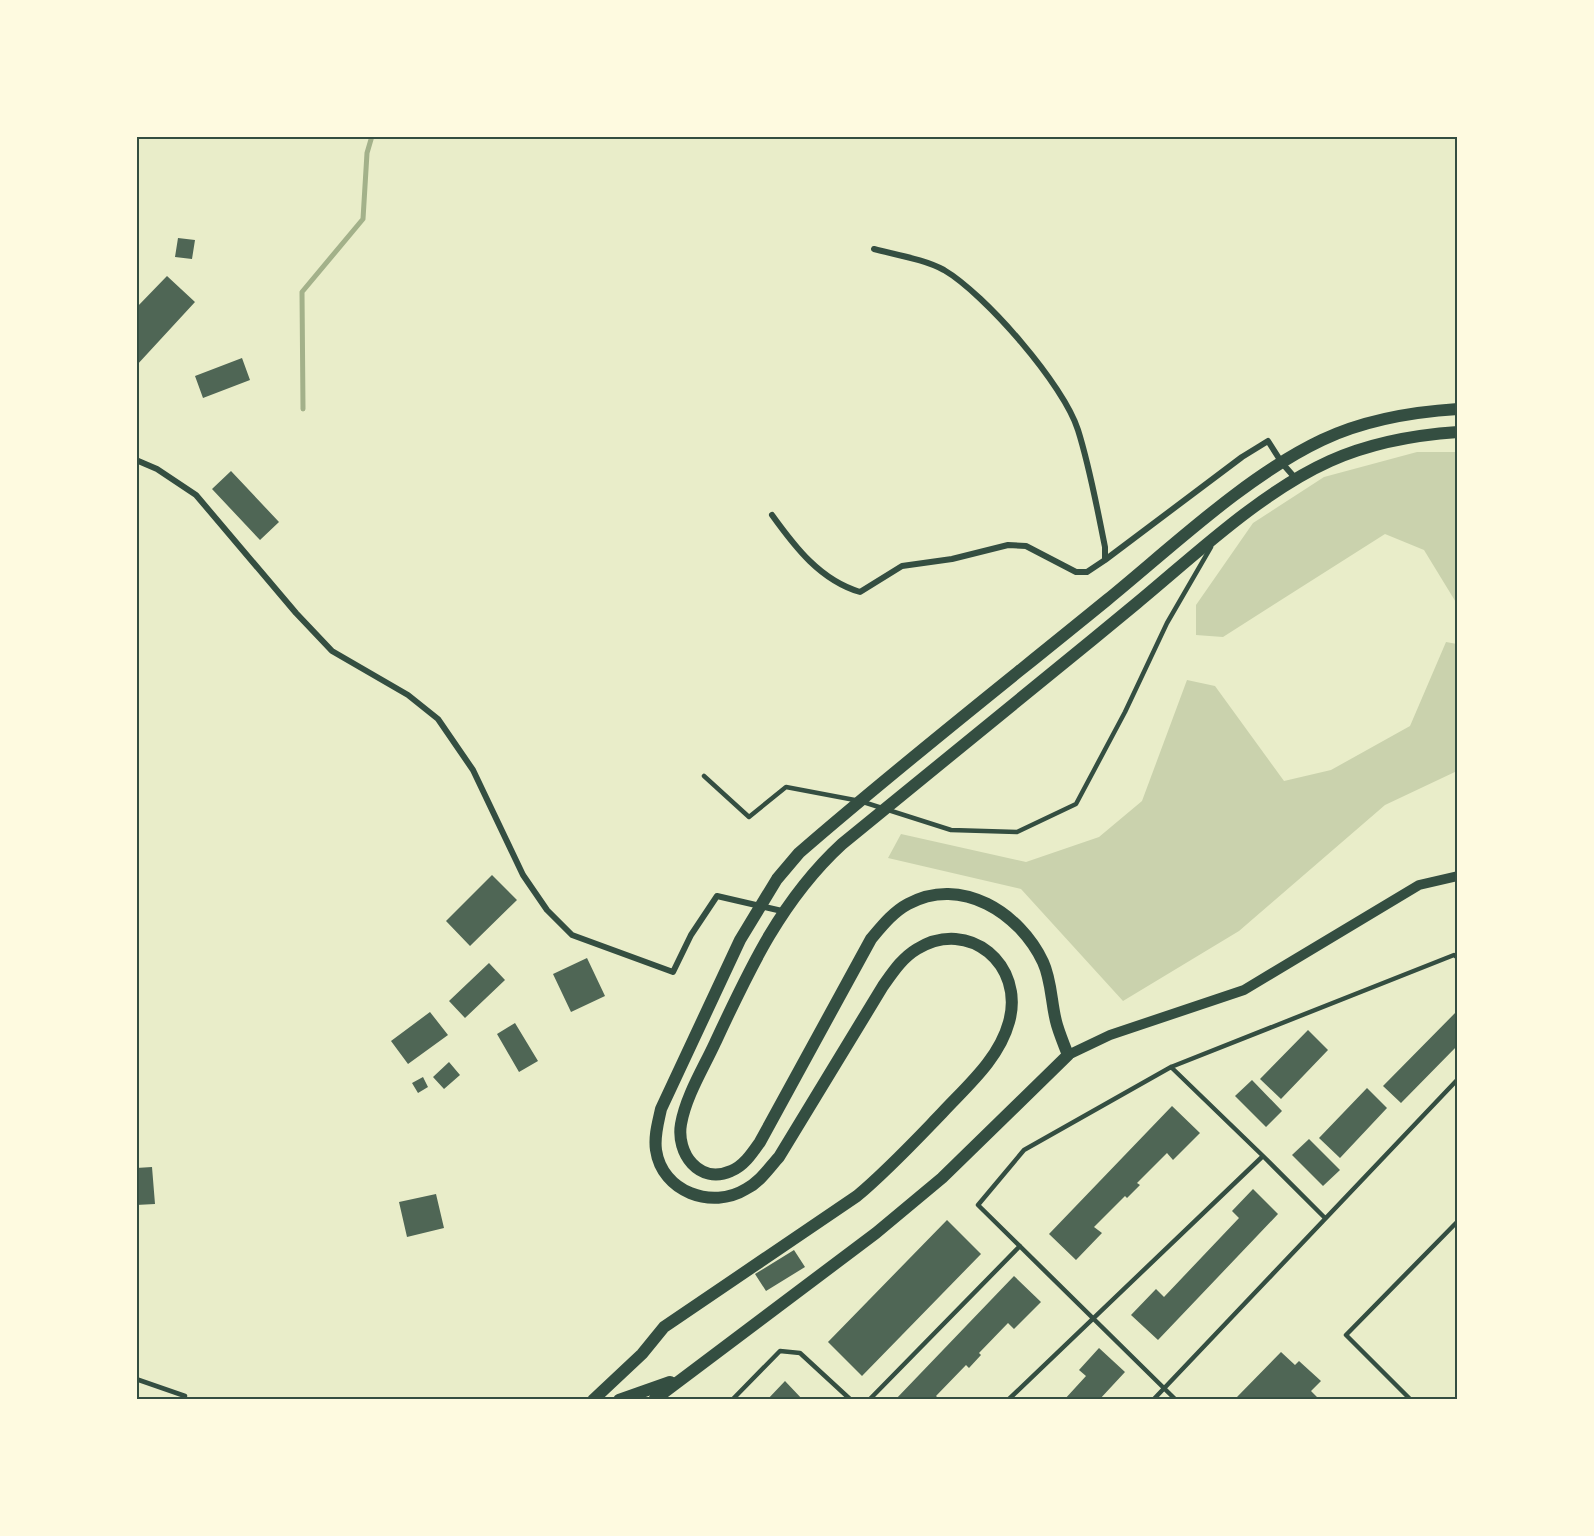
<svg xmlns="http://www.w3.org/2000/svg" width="1594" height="1536" font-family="Georgia,serif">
  <rect width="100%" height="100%" fill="#e9edc9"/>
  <path fill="#cad2ad" d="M1417 452H1457V604L1424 550 1385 534 1223 637 1196 635V605L1253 523 1324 477Z
    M1446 642 1457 644V771L1385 805 1239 931 1123 1001 1021 889 888 858 901 834 1026 862 1099 837 1142 801 1187 680 1215 686 1284 781 1331 770 1410 726Z"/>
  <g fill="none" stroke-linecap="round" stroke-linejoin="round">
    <path stroke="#a3b18a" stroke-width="5" d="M303 409 302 292 363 219 367 153 372 136"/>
  </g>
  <path fill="#4f6655" d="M178 238 195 240 192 259 175 257Z
    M167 276 195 302 136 366V308Z
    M242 358 250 380 203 398 195 376Z
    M231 471 279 522 260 540 212 489Z
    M492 875 517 900 470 946 446 921Z
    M587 958 605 996 571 1012 553 974Z
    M489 963 505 980 465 1018 449 1001Z
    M1458 1010V1045L1401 1103 1383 1086Z
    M430 1012 448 1035 408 1064 391 1041Z
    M515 1023 538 1061 519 1072 497 1034Z
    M1308 1030 1328 1050 1281 1099 1260 1079Z
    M449 1062 460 1075 444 1089 433 1077Z
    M423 1077 428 1087 418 1093 412 1083Z
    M1252 1080 1282 1111 1266 1127 1235 1096Z
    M1367 1088 1387 1108 1340 1158 1319 1138Z
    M1172 1106 1200 1133 1173 1160 1167 1153 1137 1183 1140 1185 1127 1198 1125 1196 1094 1227 1102 1233 1076 1260 1049 1234Z
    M1309 1139 1340 1170 1323 1186 1292 1155Z
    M152 1167 155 1204 136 1205V1168Z
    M1253 1189 1278 1214 1158 1340 1131 1315 1156 1289 1164 1297 1239 1218 1232 1211Z
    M436 1194 444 1228 407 1237 399 1202Z
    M947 1220 981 1254 862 1376 828 1342Z
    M794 1250 805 1267 766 1291 755 1274Z
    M1014 1276 1041 1302 1014 1329 1008 1323 979 1353 981 1355 969 1368 966 1365 936 1396 940 1400H895Z
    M1099 1348 1125 1372 1099 1400H1064L1086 1376 1079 1370Z
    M1281 1352 1295 1365 1299 1361 1321 1381 1311 1391 1320 1400H1240L1237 1397Z
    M785 1381 803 1400H767Z"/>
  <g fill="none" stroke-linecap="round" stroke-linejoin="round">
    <path stroke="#344e41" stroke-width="4.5" d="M704 776 749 817 786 787 860 801 951 830 1017 832 1076 804 1125 712 1167 623 1211 547
      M1263 1156 1325 1218
      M136 1379 185 1396
      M732 1400 780 1351 800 1353 851 1400
      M869 1400 1020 1246
      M1008 1400 1263 1156 1171 1067
      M1153 1400 1458 1079
      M1176 1400 978 1205 1024 1150 1171 1067 1454 955 1458 958
      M1411 1400 1346 1335 1458 1221"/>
    <path stroke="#344e41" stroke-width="6" d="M874 249C896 255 924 259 944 270 985 294 1064 385 1078 430 1090 468 1097 508 1105 547V560L1242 457 1268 441 1282 463 1296 479
      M136 460 157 469 196 495 296 613 332 651 408 695 438 719 473 770 523 875 547 910 572 935 673 972 691 935 717 896 782 911
      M772 515C795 547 820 580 860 592L902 566 952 559 1008 545 1026 546 1076 572H1087L1105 560"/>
    <path stroke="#344e41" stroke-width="10" d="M1068 1055 1110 1035 1244 990 1419 885 1458 876"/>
    <path stroke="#344e41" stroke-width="12" d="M593 1400 642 1354 664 1327 857 1196C888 1170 914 1142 942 1113 967 1086 999 1059 1009 1022 1025 965 969 917 917 949 902 958 893 972 883 986L779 1157C769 1168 760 1182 746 1189 712 1210 662 1192 656 1150 654 1136 658 1123 661 1109L740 940 777 879 799 853C899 766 1004 684 1107 600 1172 547 1246 476 1322 440 1364 420 1410 412 1458 409
      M619 1400 670 1382
      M654 1400 876 1233 942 1178 1068 1055C1064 1045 1060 1035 1057 1025 1051 1005 1052 981 1043 962 1020 913 961 875 908 904 893 912 882 926 871 939L760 1142C753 1152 744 1166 731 1171 699 1185 676 1153 681 1124 686 1096 703 1069 715 1043 749 970 781 900 842 844 940 764 1039 684 1137 603 1195 555 1261 492 1330 461 1370 443 1414 435 1458 432"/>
  </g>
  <rect width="1594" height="1536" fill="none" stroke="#fefae0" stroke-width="276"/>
  <rect x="138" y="138" width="1318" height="1260" fill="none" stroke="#344e41" stroke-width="2"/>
</svg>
